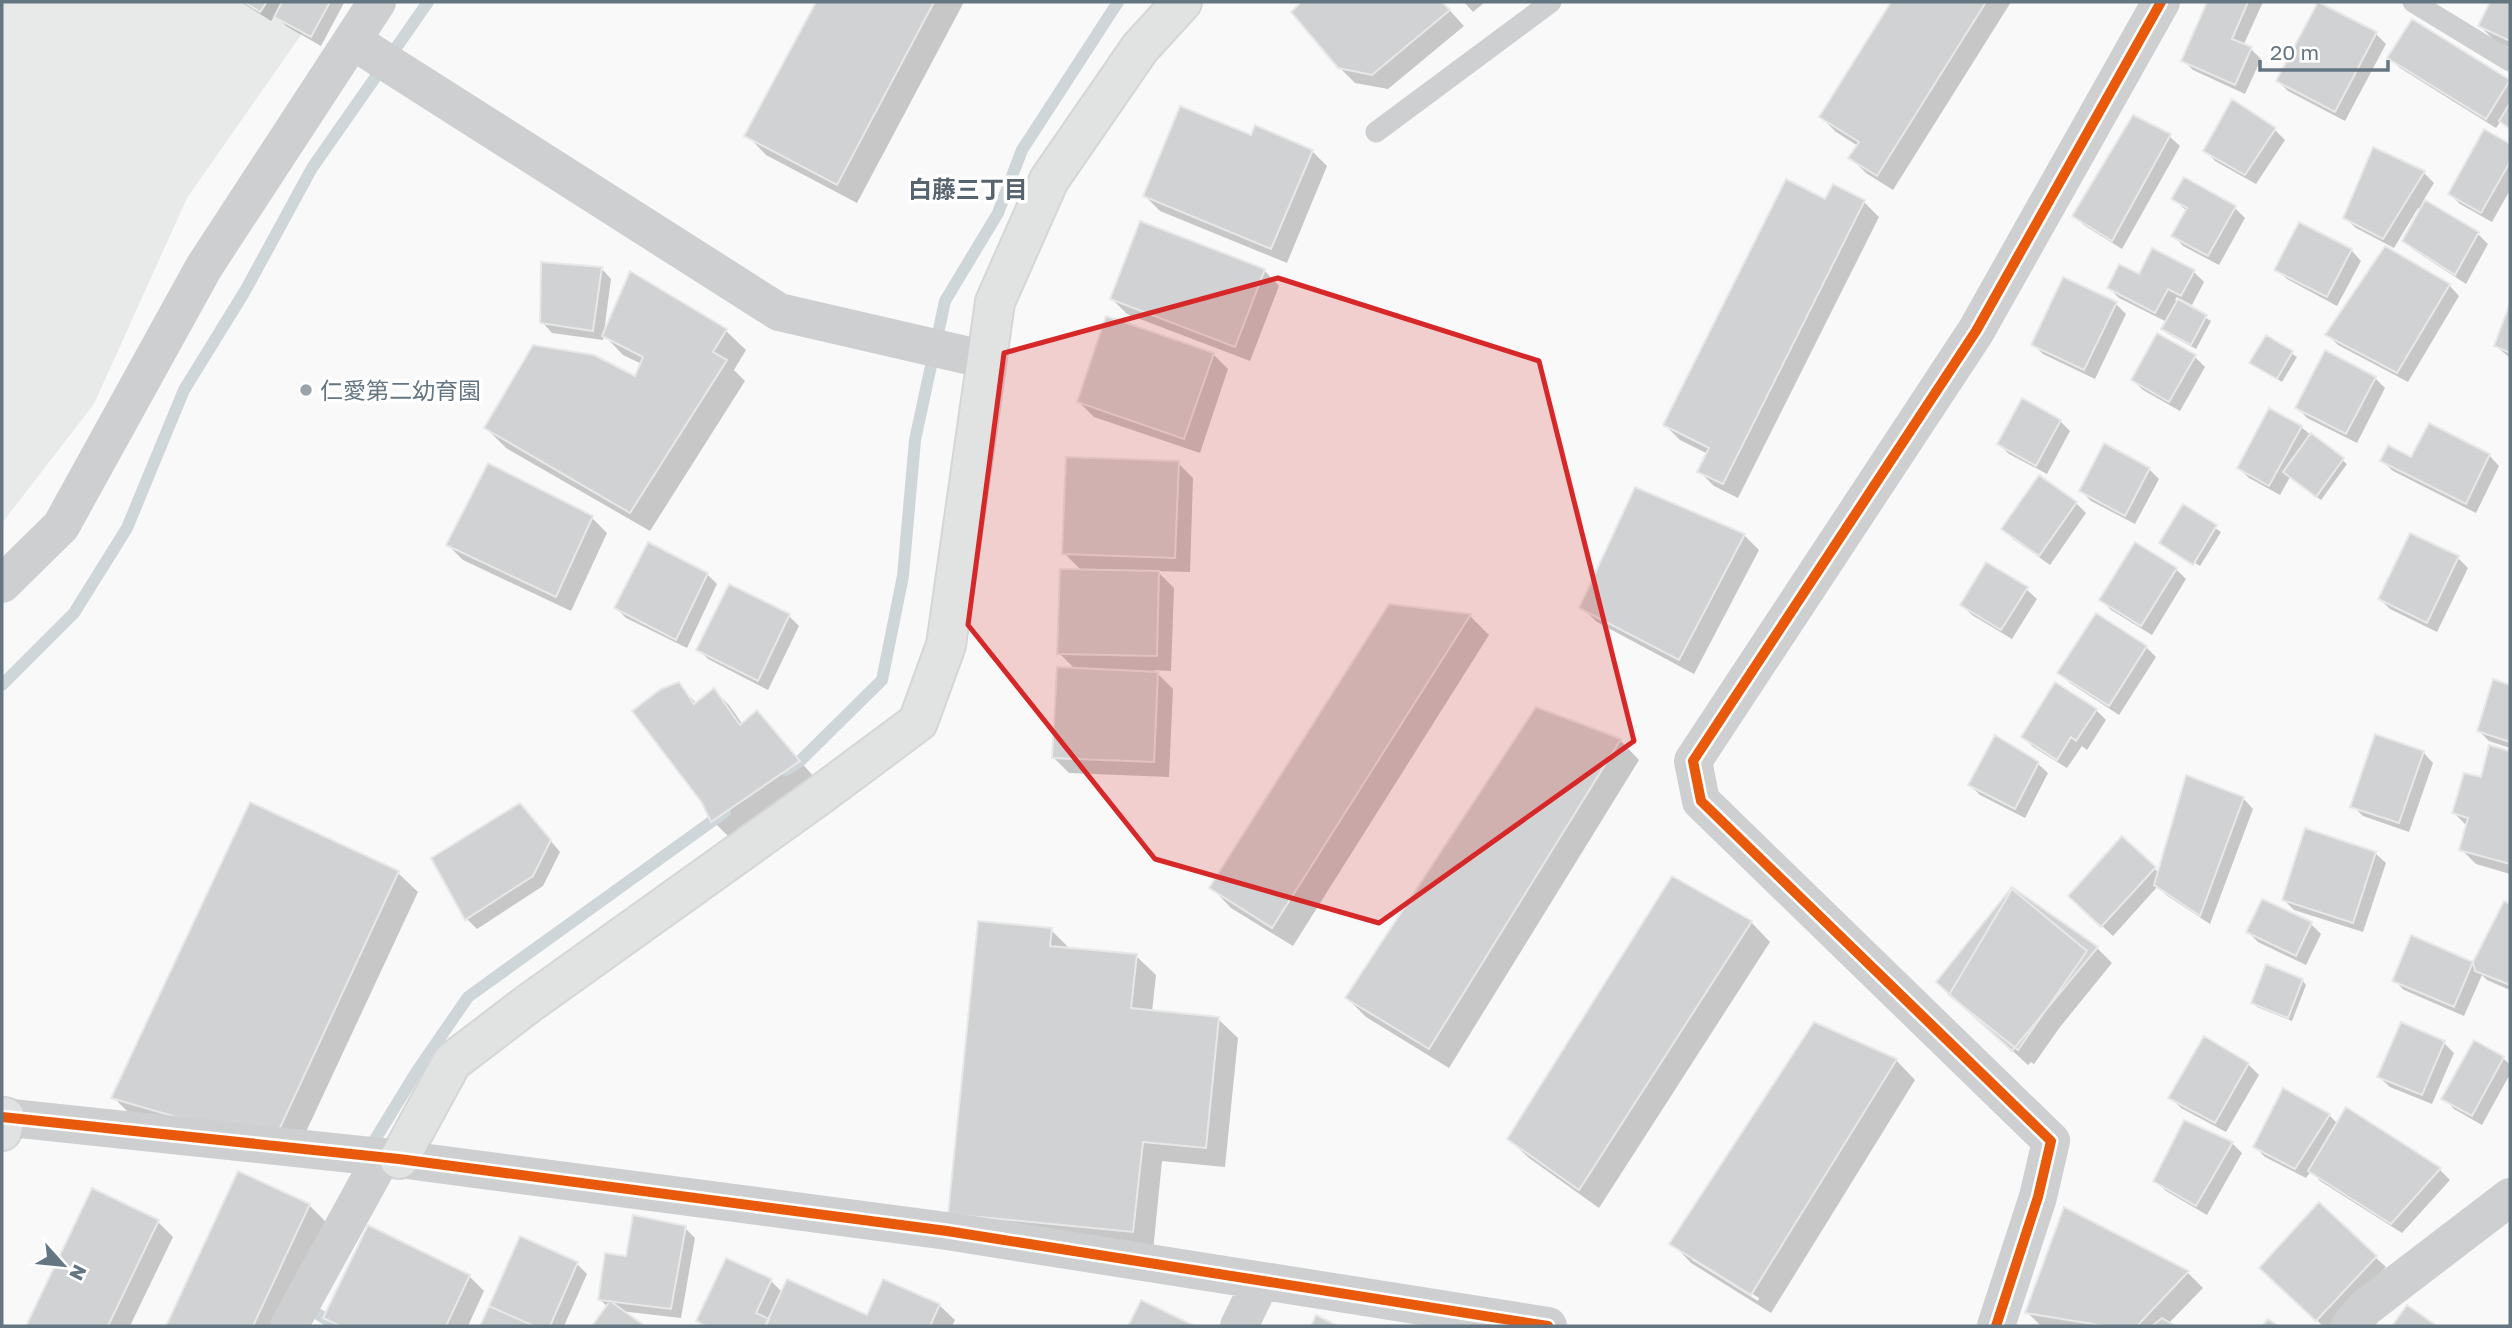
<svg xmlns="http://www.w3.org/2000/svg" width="2512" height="1328" font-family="'Golos Text','Noto Sans JP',sans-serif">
  <rect width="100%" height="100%" fill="#f9f9f9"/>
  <path fill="#e8e9e9" d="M2 2H324L187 198 94 404 2 523Z"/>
  <path fill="#0003" fill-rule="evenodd" d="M241 2H343L344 3 321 46 286 26 275 15 271 21Z
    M818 2H964L857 203 766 155 747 135Z
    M1304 2H1442L1464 26 1388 89 1355 83 1339 67 1293 12Z
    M1464 2H1485L1473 12Z
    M1893 2H2011L1893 190 1866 173 1851 158 1858 146 1836 132 1821 117Z
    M2209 2H2263L2243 46 2251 49 2261 59 2245 94 2193 70 2183 60Z
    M2492 2H2510V48L2495 41 2480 26Z
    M2413 21 2510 82V128L2501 121 2496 128 2400 68 2390 58Z
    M2376 34 2386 44 2345 121 2288 91 2278 81Z
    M2275 130 2285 140 2256 184 2215 161 2205 150Z
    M2485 131 2510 146V190L2492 222 2460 204 2450 194Z
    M2169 136 2180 146 2122 249 2085 226 2074 216Z
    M1251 137 1312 151 1327 166 1287 263 1160 211 1145 196Z
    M2424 173 2434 183 2423 201 2478 234 2488 244 2466 284 2414 250 2404 240 2421 210 2418 208 2394 248 2356 228 2345 218Z
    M1834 186 1864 202 1879 217 1738 498 1714 486 1699 471 1708 454 1680 440 1665 425 1826 201Z
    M2173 199 2235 208 2245 218 2219 265 2183 246 2173 235 2187 211Z
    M2351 250 2361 261 2337 306 2287 279 2276 269Z
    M601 268 611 279 604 332 631 273 726 331 746 350 734 370 745 381 650 531 506 448 486 428 636 378 642 364 623 355 604 335 603 340 552 333 542 322Z
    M1264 270 1279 286 1250 361 1127 314 1112 299Z
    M2194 272 2204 282 2192 305 2177 297 2175 300 2211 321 2196 349 2168 334 2163 329 2167 322 2119 298 2109 288 2139 276Z
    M2449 285 2459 296 2408 382 2338 345 2328 335Z
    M2116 304 2126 314 2095 379 2043 354 2033 344Z
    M2510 308V358L2496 346Z
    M2266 337 2297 357 2282 382 2251 362Z
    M1213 354 1228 369 1200 453 1094 417 1079 402Z
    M2194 356 2205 367 2180 411 2143 390 2133 380Z
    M2375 378 2385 388 2357 443 2307 418 2297 407Z
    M2060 421 2070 431 2047 474 2009 454 1999 444Z
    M2301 427 2347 464 2321 500 2290 477 2280 495 2249 478 2239 468Z
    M2489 455 2499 466 2476 513 2393 471 2382 461Z
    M1178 463 1193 478 1190 572 1157 571 1174 588 1171 671 1154 670 1173 689 1169 777 1069 773 1054 758 1076 670 1059 653 1082 571 1064 553Z
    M2149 469 2159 479 2135 524 2091 501 2081 491Z
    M2076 503 2086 513 2050 565 2013 539 2003 529Z
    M2184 507 2221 532 2200 566 2164 544Z
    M592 518 607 533 571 611 463 560 448 545Z
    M1744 535 1759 550 1694 674 1597 622 1581 607Z
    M2135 544 2176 569 2186 579 2152 635 2111 610 2101 600Z
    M2458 558 2468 568 2437 632 2390 609 2380 599Z
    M707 574 717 584 687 648 626 618 616 608Z
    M2026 589 2037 599 2012 639 1972 615 1962 605Z
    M789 616 799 626 768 690 708 659 698 649Z
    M1470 616 1489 635 1293 946 1231 908 1212 888Z
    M2146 647 2156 657 2119 715 2070 683 2059 673Z
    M2494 682 2510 686V748L2489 741 2479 731Z
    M678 684 697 704 714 690 729 705 743 725 757 712 814 777 728 836 713 821Z
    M2096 710 2106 720 2087 750 2082 746 2067 768 2033 747 2023 737Z
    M1620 740 1639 760 1449 1068 1366 1017 1347 998Z
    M2490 747 2510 753V874L2476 864 2461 849 2467 826 2454 813 2482 779Z
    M2423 752 2433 763 2409 832 2363 816 2353 806Z
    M2037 763 2048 773 2025 818 1980 795 1970 785Z
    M2243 798 2253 809 2210 924 2166 895 2158 886 2113 936 2080 906 2122 839 2159 873Z
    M530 816 560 852 543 886 477 929 467 919 433 858Z
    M2375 853 2386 863 2363 932 2294 910 2284 900Z
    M398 873 418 892 291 1164 133 1117 113 1097Z
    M2013 889 2097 948 2112 963 2060 1027 2034 1064 2031 1062 2028 1065 1954 997Z
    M2263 901 2311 924 2321 934 2306 965 2258 942 2248 932Z
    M2505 903 2510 906V990L2487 980 2482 975 2464 1016 2404 990 2394 980 2412 938 2475 967Z
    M1751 922 1770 942 1599 1208 1529 1158 1509 1139Z
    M1051 930 1070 949 1136 956 1156 975 1152 1012 1218 1019 1238 1038 1225 1167 1162 1161 1153 1251 969 1233Z
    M2302 980 2306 985 2292 1021 2257 1007 2253 1002Z
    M2204 1039 2248 1064 2259 1075 2226 1132 2181 1108 2171 1098Z
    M2444 1043 2454 1053 2432 1104 2390 1087 2379 1077Z
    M2503 1058 2510 1065V1074L2482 1125 2454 1109 2444 1098Z
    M1896 1060 1915 1080 1771 1313 1691 1263 1672 1243ZM1692 1256 1759 1298 1758 1301 1692 1260Z
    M2347 1109 2440 1170 2450 1180 2402 1233 2320 1181 2311 1171 2306 1178 2265 1157 2255 1147 2329 1115 2338 1124Z
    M2232 1143 2242 1153 2207 1215 2166 1191 2156 1181Z
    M239 1173 309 1205 329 1225 282 1326H168Z
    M93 1190 158 1222 173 1237 130 1326H28Z
    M2065 1210 2188 1273 2203 1288 2168 1324 2171 1326H2041L2027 1312Z
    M685 1228 695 1238 681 1318 620 1311 642 1326H594L608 1307 600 1300 627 1257Z
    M521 1238 577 1264 587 1274 564 1326H481Z
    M2375 1257 2386 1267 2331 1326H2323L2271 1278Z
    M469 1276 484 1291 468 1326H334L325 1318Z
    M771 1281 783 1293 868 1317 939 1305 955 1320 952 1326H703L698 1321Z"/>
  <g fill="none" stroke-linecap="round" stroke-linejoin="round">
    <path stroke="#ced6d9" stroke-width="12" d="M2 685 74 613 127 528 184 390 245 291 312 168 428 2
      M786 770 800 761 882 680 903 576 915 440 945 301 998 213 1022 150 1118 2
      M368 1151 417 1071 468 997 725 812
      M305 1306 337 1326"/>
  </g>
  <path fill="#d0d2d3" stroke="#e8e8e8" stroke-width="2" d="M244 2H267L260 12Z
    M282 2H330L311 37 274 17Z
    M816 2H934L837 185 744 136Z
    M1301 2H1442L1450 10 1372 75 1338 68 1291 12Z
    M1891 2H1986L1877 176 1848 158 1859 142 1819 117Z
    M2207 2H2248L2232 39 2252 47 2235 85 2181 61Z
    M2318 2 2377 32 2335 112 2276 81Z
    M2490 2H2510V41L2478 26Z
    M2412 19 2510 80 2486 119 2387 58Z
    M2232 99 2276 128 2245 175 2203 151Z
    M2510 103V129L2499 121Z
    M1180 106 1251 135 1255 125 1313 150 1271 249 1143 196Z
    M2133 115 2171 134 2112 241 2072 216Z
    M2484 129 2510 144V162L2481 213 2448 194Z
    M2373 147 2425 171 2383 239 2343 218Z
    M2184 177 2236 206 2208 256 2171 236 2187 208 2171 199Z
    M1786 179 1825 199 1833 184 1865 200 1723 484 1697 472 1709 448 1663 425Z
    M2425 200 2479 232 2455 275 2402 241Z
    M1140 221 1265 269 1235 347 1110 299Z
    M2299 222 2352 249 2327 297 2274 270Z
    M2385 246 2450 284 2397 373 2325 335Z
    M2152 248 2195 270 2181 296 2168 289 2155 313 2107 288 2119 264 2139 274Z
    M541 262 602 267 593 331 540 323Z
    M630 271 727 329 713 352 727 360 630 513 484 428 533 345 594 355 635 376 643 357 602 336Z
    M2063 277 2117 302 2084 370 2031 345Z
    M2178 299 2207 315 2191 345 2161 329Z
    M2510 303V353L2494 346Z
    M1106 316 1214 353 1184 439 1077 402Z
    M2157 333 2196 355 2169 402 2131 380Z
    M2266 335 2293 351 2277 379 2249 363Z
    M2325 350 2376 377 2346 434 2295 408Z
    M2022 398 2061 420 2036 466 1997 444Z
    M2269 408 2302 426 2269 486 2237 468Z
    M2429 423 2490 454 2466 504 2380 461 2388 445 2411 457Z
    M2311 433 2344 458 2316 497 2283 472Z
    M2104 443 2150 468 2125 516 2079 491Z
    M1066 457 1179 461 1175 558 1062 554Z
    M488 463 593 516 556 597 446 545Z
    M2039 475 2077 502 2039 556 2001 529Z
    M1635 487 1745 534 1679 660 1579 608Z
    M2183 504 2217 525 2193 565 2159 543Z
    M2410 533 2459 556 2427 623 2378 599Z
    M648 542 708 573 676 640 614 608Z
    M2135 542 2177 568 2141 626 2099 600Z
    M1986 562 2028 587 2001 630 1960 605Z
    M1060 569 1159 571 1157 656 1057 654Z
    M729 584 790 614 758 681 696 650Z
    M1389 604 1471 614 1272 928 1209 888Z
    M2096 613 2147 646 2109 706 2057 673Z
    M1057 667 1158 672 1154 762 1052 758Z
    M2493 679 2510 685V742L2477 731Z
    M679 682 694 704 714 688 740 725 757 710 800 761 711 822 702 803 632 711 661 689Z
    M2055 682 2097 709 2076 741 2071 737 2057 760 2021 737Z
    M1536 707 1621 739 1429 1049 1345 998Z
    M2375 734 2424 751 2399 823 2350 807Z
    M1995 735 2039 762 2015 809 1968 785Z
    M2489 745 2510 751V864L2459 850 2468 818 2452 813 2464 773 2481 777Z
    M2186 775 2244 797 2200 916 2154 885Z
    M250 802 399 871 272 1145 111 1098Z
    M520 803 551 840 533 876 465 920 431 858Z
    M2305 828 2376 852 2353 923 2282 900Z
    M2122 836 2156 867 2101 927 2068 896Z
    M1672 876 1752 921 1579 1190 1507 1139Z
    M2012 887 2098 947 2012 1051 1936 982Z
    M2012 889 2087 951 2018 1050 1949 995Z
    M2262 899 2312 922 2296 956 2246 932Z
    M2504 901 2510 904V985L2475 971 2473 962Z
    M978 921 1052 928 1050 946 1137 954 1131 1008 1219 1017 1206 1148 1143 1142 1133 1232 948 1214Z
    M2411 935 2473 962 2454 1007 2392 981Z
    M2266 964 2303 979 2288 1018 2251 1003Z
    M1814 1022 1897 1059 1751 1295 1669 1244Z
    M2401 1022 2445 1041 2422 1095 2377 1077Z
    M2204 1036 2249 1063 2215 1123 2168 1098Z
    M2474 1040 2504 1057 2472 1116 2441 1099Z
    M2283 1088 2330 1114 2295 1169 2253 1147Z
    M2346 1107 2441 1168 2391 1224 2308 1171Z
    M2184 1120 2233 1142 2196 1206 2153 1181Z
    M238 1171 310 1204 253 1326H166Z
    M92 1188 159 1220 108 1326H26Z
    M2319 1202 2377 1256 2316 1321 2259 1268Z
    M2064 1207 2189 1271 2137 1326H2105L2025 1313Z
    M633 1215 686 1226 671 1309 598 1300 605 1253 626 1256Z
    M368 1225 470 1275 446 1326H340L323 1318Z
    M520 1236 578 1262 550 1326H534L489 1306Z
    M726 1258 772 1279 756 1313 769 1319 766 1326H706L696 1321Z
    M787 1279 867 1315 883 1279 940 1304 930 1326H765Z
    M1141 1300 1195 1326H1128Z
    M610 1301 645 1326H592Z
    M2407 1305 2437 1326H2392Z
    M489 1306 534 1326H480Z
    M1316 1315 1338 1326H1311Z
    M2162 1318 2175 1326H2152Z
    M2268 1319 2278 1326H2262Z"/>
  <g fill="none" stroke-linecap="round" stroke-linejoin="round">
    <defs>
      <path id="secondary" d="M2 1131 5 1117
        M399 1159 452 1062 528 1004 820 795 918 722 946 645 995 302 1049 180 1140 48 1182 2"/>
    </defs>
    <use href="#secondary" stroke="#d5d6d7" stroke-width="42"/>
    <path stroke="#cecfd0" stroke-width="21" d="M2413 2 2510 61
      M1376 132 1551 2"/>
    <path stroke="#cecfd0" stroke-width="38" d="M353 41 779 312 987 360
      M2 584 61 526 204 267 377 2
      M2 1117 399 1159 947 1231 1548 1326
      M289 1326 382 1157
      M1239 1326 1261 1281
      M1996 1326 2038 1197 2051 1141 1701 801 1693 761 1976 331 2161 2
      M2350 1326 2365 1308 2510 1197"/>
    <use href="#secondary" stroke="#e1e2e2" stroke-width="38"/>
    <defs>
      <path id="cycleway" d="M2 1117 399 1159 947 1231 1548 1326
        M1996 1326 2038 1197 2051 1141 1701 801 1693 761 1976 331 2161 2"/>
    </defs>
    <use href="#cycleway" stroke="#fff" stroke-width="15"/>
    <use href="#cycleway" stroke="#e8590c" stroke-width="10"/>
  </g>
  <path fill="#d62828" fill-opacity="0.2" stroke="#d62828" stroke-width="5" stroke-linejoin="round" d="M1278 278 1539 361 1634 741 1379 923 1155 859 968 625 1004 353Z"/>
  <circle fill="#99a4ac" stroke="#fff" stroke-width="2.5" cx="306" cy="390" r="7"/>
  <g text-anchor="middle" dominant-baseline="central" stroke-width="7" stroke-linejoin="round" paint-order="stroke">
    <g font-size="23" fill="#657683" stroke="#fff" text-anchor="start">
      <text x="320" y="390">仁愛第二幼育園</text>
    </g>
    <g font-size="24" font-weight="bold" fill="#57646e" stroke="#fff">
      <text x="968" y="188">白藤三丁目</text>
    </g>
  </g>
  <rect width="2512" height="1328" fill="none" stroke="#657683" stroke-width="7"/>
  <g transform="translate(63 1265) rotate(117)" stroke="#ffffff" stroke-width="5" paint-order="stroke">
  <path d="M0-5L12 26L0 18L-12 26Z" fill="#657683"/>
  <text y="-10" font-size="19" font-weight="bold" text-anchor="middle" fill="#657683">N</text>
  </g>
  <path d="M2260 60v10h128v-10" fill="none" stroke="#657683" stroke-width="3.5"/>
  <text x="2270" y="60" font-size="21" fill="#657683" stroke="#ffffff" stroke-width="5" paint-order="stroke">20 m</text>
</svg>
